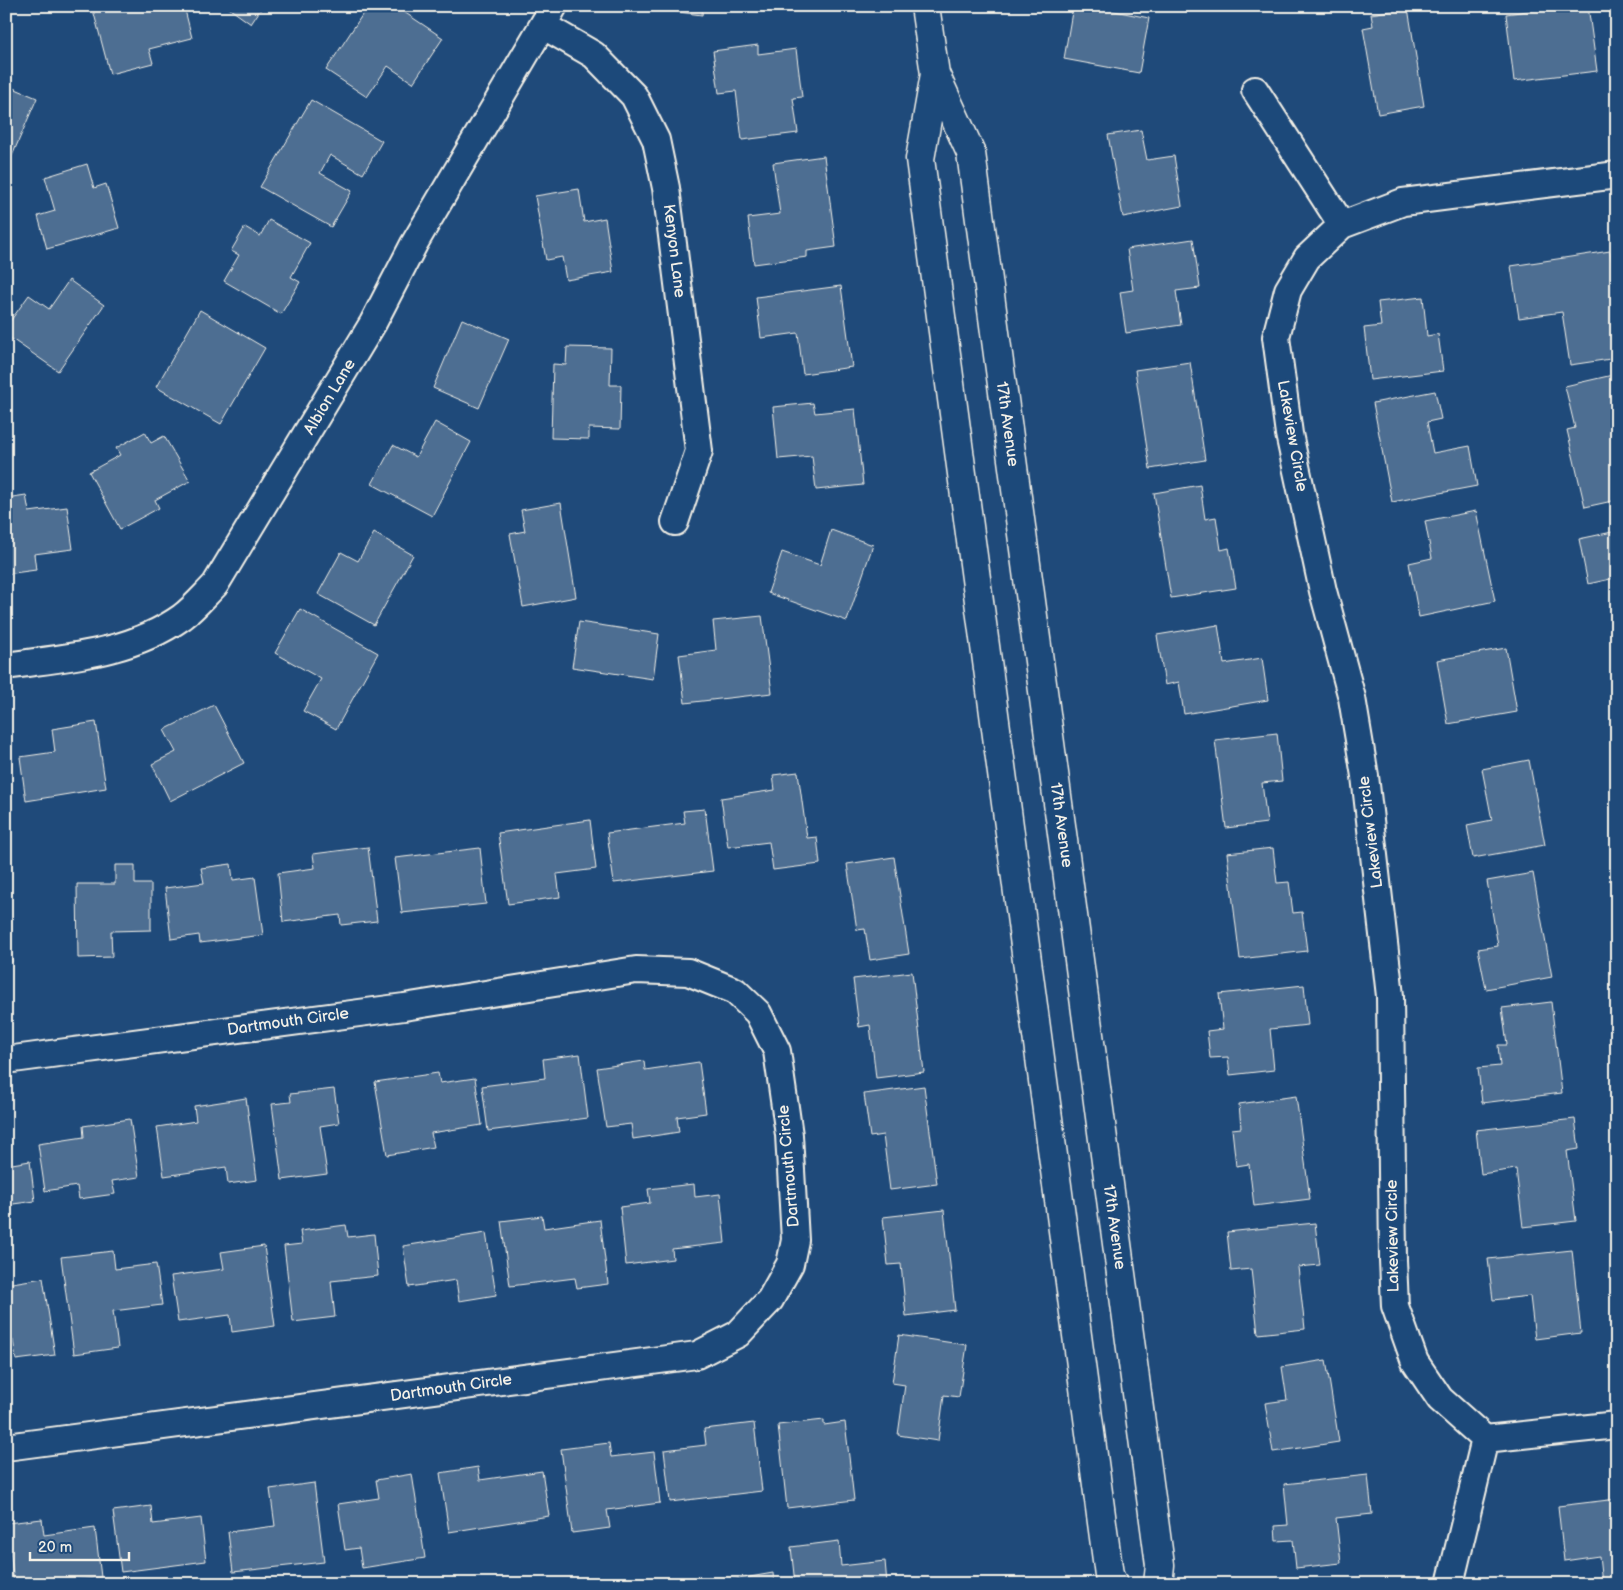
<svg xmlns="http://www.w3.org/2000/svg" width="1623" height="1590" font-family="'Balsamiq Sans',sans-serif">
  <rect width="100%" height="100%" fill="#1f4a7a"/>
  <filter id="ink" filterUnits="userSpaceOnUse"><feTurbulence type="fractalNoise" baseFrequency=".02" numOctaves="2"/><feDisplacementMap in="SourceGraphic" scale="10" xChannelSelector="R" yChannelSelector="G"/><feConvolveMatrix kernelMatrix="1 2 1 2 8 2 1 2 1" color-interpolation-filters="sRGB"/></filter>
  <g filter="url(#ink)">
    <path fill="#4d6e92" stroke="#f4f1e8" d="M92 6H184L192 38 149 49 153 63 110 74Z
      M226 6H263L251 24Z
      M368 6H395L443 38 413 83 388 66 367 97 326 70Z
      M664 6H703L702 15 663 10Z
      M1073 6H1090L1149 18 1139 73 1064 59Z
      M1563 6H1588L1597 71 1514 81 1506 14Z
      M1408 8 1424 106 1378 114 1363 28 1373 26 1371 14Z
      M758 45V54L796 49 802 97 793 98 798 133 742 140 736 91 719 93 713 51Z
      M6 85 37 98 12 156 6 153Z
      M311 100 382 141 363 174 330 155 320 173 352 191 331 227 260 187Z
      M1141 130 1147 160 1174 156 1182 206 1123 217 1108 135Z
      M824 156 836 247 807 251V257L754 264 748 218 780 214 773 163Z
      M87 164 94 188 106 184 119 228 47 249 38 216 55 211 45 177Z
      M579 189 584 222 605 218 613 272 566 280 562 257 546 260 535 196Z
      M269 220 310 243 291 277 300 282 281 314 224 281 239 255 231 251 245 227 260 236Z
      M1193 239 1200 288 1176 291 1181 325 1126 333 1120 292 1133 290 1127 249Z
      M1610 251 1617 296V358L1570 365 1562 312 1519 318 1511 266Z
      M69 280 104 305 58 371 6 335V327L29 295 49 309Z
      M841 286 852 367 803 374 798 333 761 338 756 297Z
      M1423 297 1427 336 1438 334 1443 371 1370 380 1364 328 1381 326 1378 302Z
      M200 310 265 348 221 424 156 387Z
      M462 319 509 339 479 408 433 388Z
      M567 347 611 348 610 385H621L620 429 589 428V439L551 438 553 364 566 365Z
      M1190 362 1205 460 1150 469 1135 370Z
      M1617 374V500L1585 507 1567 430 1575 428 1565 386Z
      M1435 391 1441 419 1427 422 1433 453 1470 446 1477 486 1392 502 1373 403Z
      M813 403 815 413 855 409 863 485 816 490 812 456 778 459 773 407Z
      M435 422 471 442 432 516 372 484 393 445 416 457Z
      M145 432 151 443 164 436 190 481 155 500 159 508 120 529 89 472 120 455 116 448Z
      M1200 485 1205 519 1216 517 1221 550 1229 548 1236 588 1171 598 1154 493Z
      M26 495 29 512 67 507 73 549 34 554 36 570 6 574V498Z
      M561 503 576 597 523 607 510 534 525 531 521 510Z
      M1476 511 1495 601 1419 617 1409 563 1432 558 1425 521Z
      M831 530 873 545 847 621 768 593 782 552 820 565Z
      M1617 531V586L1615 578 1588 584 1579 539Z
      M374 533 413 555 374 625 318 594 341 552 358 561Z
      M300 609 378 653 336 729 303 711 321 679 275 653Z
      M762 616 772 693 685 703 679 655 716 650 713 621Z
      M579 622 659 634 653 679 572 667Z
      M1218 625 1224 664 1262 658 1268 700 1184 714 1179 682 1165 685 1157 635Z
      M1506 648 1517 712 1448 724 1437 660Z
      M214 705 244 763 170 801 152 764 176 752 164 730Z
      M96 722 106 788 26 801 20 757 55 752 52 729Z
      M1277 733 1282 781 1262 783 1267 823 1226 828 1215 740Z
      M1529 760 1545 845 1473 858 1467 825 1492 820 1482 769Z
      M798 772 807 838 817 837 820 864 773 870 769 842 728 847 721 798 775 790 773 775Z
      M705 809 713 871 614 883 607 833 685 823 683 811Z
      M590 820 596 869 557 874 560 897 508 904 498 833Z
      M368 847 377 921 341 925 340 915 283 922 278 873 315 868 313 854Z
      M480 848 486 904 402 913 395 858Z
      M1273 848 1277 883 1289 882 1293 913 1302 912 1307 951 1240 959 1227 853Z
      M894 857 909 954 870 960 865 929 857 930 847 864Z
      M231 864 233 880 255 877 263 935 200 943 199 935 171 939 165 888 204 883 201 868Z
      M115 865H135V884H151V930L111 931 112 957 78 958 77 884H115Z
      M1533 873 1552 977 1486 989 1478 949 1498 946 1487 881Z
      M6 914 12 962 6 963Z
      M912 972 924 1072 876 1078 870 1025 859 1027 853 979Z
      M1304 985 1308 1025 1270 1029 1274 1070 1230 1075 1228 1057 1210 1058 1207 1031 1223 1029 1219 994Z
      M1551 1002 1562 1093 1482 1103 1478 1068 1500 1066 1498 1045H1507L1502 1008Z
      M580 1054 588 1118 488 1131 482 1086 545 1078 543 1059Z
      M644 1061 645 1070 699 1062 706 1113 677 1117 679 1132 633 1139 631 1124 606 1127 597 1068Z
      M438 1073 440 1083 475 1078 482 1125 431 1133 434 1147 387 1155 375 1082Z
      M924 1086 937 1184 890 1190 883 1135 870 1137 864 1094Z
      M334 1089 339 1123 320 1126 327 1174 282 1180 272 1104 291 1102 290 1094Z
      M1296 1096 1310 1199 1254 1206 1249 1164 1236 1166 1232 1129 1241 1128 1239 1104Z
      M246 1098 257 1180 228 1184 226 1167 164 1176 157 1127 196 1121 194 1106Z
      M130 1119 139 1177 112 1181 115 1194 79 1199 77 1186 45 1191 38 1144 84 1137 83 1126Z
      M1575 1119 1579 1149 1567 1151 1576 1221 1523 1227 1516 1169 1481 1174 1476 1130Z
      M30 1161 35 1201 6 1205V1165Z
      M694 1184 695 1197 720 1194 725 1243 672 1249 673 1259 626 1265 620 1207 650 1203 648 1189Z
      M944 1210 955 1310 906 1316 901 1264 888 1265 883 1217Z
      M542 1216 544 1228 600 1220 608 1284 577 1288 575 1278 510 1286 501 1221Z
      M1315 1223 1320 1265 1298 1267 1305 1329 1258 1334 1251 1269 1231 1271 1227 1232Z
      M346 1225 348 1237 374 1234 378 1276 331 1281 335 1317 293 1322 284 1246 302 1244 300 1231Z
      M486 1233 496 1295 459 1301 456 1280 409 1287 403 1246Z
      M264 1246 275 1326 232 1332 230 1315 178 1322 171 1276 224 1269 221 1252Z
      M1572 1250 1581 1333 1535 1339 1530 1296 1493 1300 1488 1259Z
      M113 1251 115 1269 156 1264 162 1305 113 1311 118 1348 74 1354 61 1257Z
      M43 1278 55 1355 16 1360 13 1340 6 1341V1284Z
      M899 1335 967 1345 959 1397 944 1395 938 1441 898 1435 905 1385 892 1383Z
      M1326 1360 1339 1442 1273 1452 1265 1403 1287 1400 1282 1367Z
      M824 1420V1425L845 1422 854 1500 787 1508 778 1425Z
      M754 1423 762 1491 670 1502 664 1450 706 1445 704 1429Z
      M609 1443 611 1457 654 1452 660 1503 607 1510 610 1528 572 1533 561 1449Z
      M478 1467 480 1480 542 1471 549 1516 449 1532 440 1473Z
      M412 1474 425 1558 362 1568 359 1548 345 1550 338 1504 379 1498 376 1480Z
      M1368 1475 1372 1514 1336 1518 1341 1563 1296 1568 1293 1540 1276 1541 1275 1526 1288 1525 1284 1484Z
      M314 1483 324 1562 233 1572 228 1532 275 1526 270 1489Z
      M1617 1499V1584H1602L1599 1556 1564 1561 1558 1506Z
      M151 1506 153 1524 201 1518 206 1561 121 1572 113 1511Z
      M42 1519 44 1535 95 1528 101 1577 53 1584H14L7 1523Z
      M839 1541 841 1566 885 1561 887 1584H795L791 1547Z
      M773 1573 774 1584H710Z"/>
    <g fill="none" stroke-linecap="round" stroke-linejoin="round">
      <defs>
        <path id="street" d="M544 26 594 55 634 96 656 140 666 188 699 451 675 522
          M1255 90 1342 225
          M6 666C67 657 130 654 182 617 194 608 204 596 215 585L373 323 414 244 554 6
          M6 1060 404 1007 636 970 688 972 735 991 758 1013 777 1051 789 1135 795 1240 790 1264 770 1300 738 1334 697 1355 6 1447
          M1485 1439 1617 1425
          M1450 1584 1485 1439 1440 1399 1415 1362 1395 1306 1393 1260 1390 996 1365 776 1352 698 1323 591 1289 434 1276 337 1288 290 1307 258 1342 225 1403 202 1617 175"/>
        <path id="secondary" d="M925 6 935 74 971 153 1160 1565 1158 1584
          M935 74 920 159 1109 1575 1113 1584"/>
      </defs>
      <use href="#street" stroke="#f4f1e8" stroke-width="30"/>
      <use href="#secondary" stroke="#f4f1e8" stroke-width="31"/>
      <use href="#street" stroke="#1f4a7a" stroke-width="26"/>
      <use href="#secondary" stroke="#1f4a7a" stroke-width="28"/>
    </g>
  </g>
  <g text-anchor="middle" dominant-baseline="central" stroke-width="4.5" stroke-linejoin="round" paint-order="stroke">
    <g font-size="16" fill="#f4f1e8" stroke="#1f4a7a">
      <text transform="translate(674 251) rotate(83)">Kenyon Lane</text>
      <text transform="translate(330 397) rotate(-59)">Albion Lane</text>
      <text transform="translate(1007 424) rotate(82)">17th Avenue</text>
      <text transform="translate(1292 436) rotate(80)">Lakeview Circle</text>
      <text transform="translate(1061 825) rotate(82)">17th Avenue</text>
      <text transform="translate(1371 832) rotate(-97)">Lakeview Circle</text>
      <text transform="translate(288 1022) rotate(-8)">Dartmouth Circle</text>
      <text transform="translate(789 1166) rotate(-95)">Dartmouth Circle</text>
      <text transform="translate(1114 1227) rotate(82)">17th Avenue</text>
      <text transform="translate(1393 1236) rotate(-91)">Lakeview Circle</text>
      <text transform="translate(451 1388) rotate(-8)">Dartmouth Circle</text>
    </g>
  </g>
  <rect width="1623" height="1590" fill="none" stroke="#1f4a7a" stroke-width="25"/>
  <rect x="12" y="12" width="1598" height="1565" fill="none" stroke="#f4f1e8" stroke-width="2" filter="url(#ink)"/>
  <path d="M30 1552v8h99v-8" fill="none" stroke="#f4f1e8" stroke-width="2.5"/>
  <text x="38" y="1552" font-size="15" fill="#f4f1e8" stroke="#1f4a7a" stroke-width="4" paint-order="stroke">20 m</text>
</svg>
